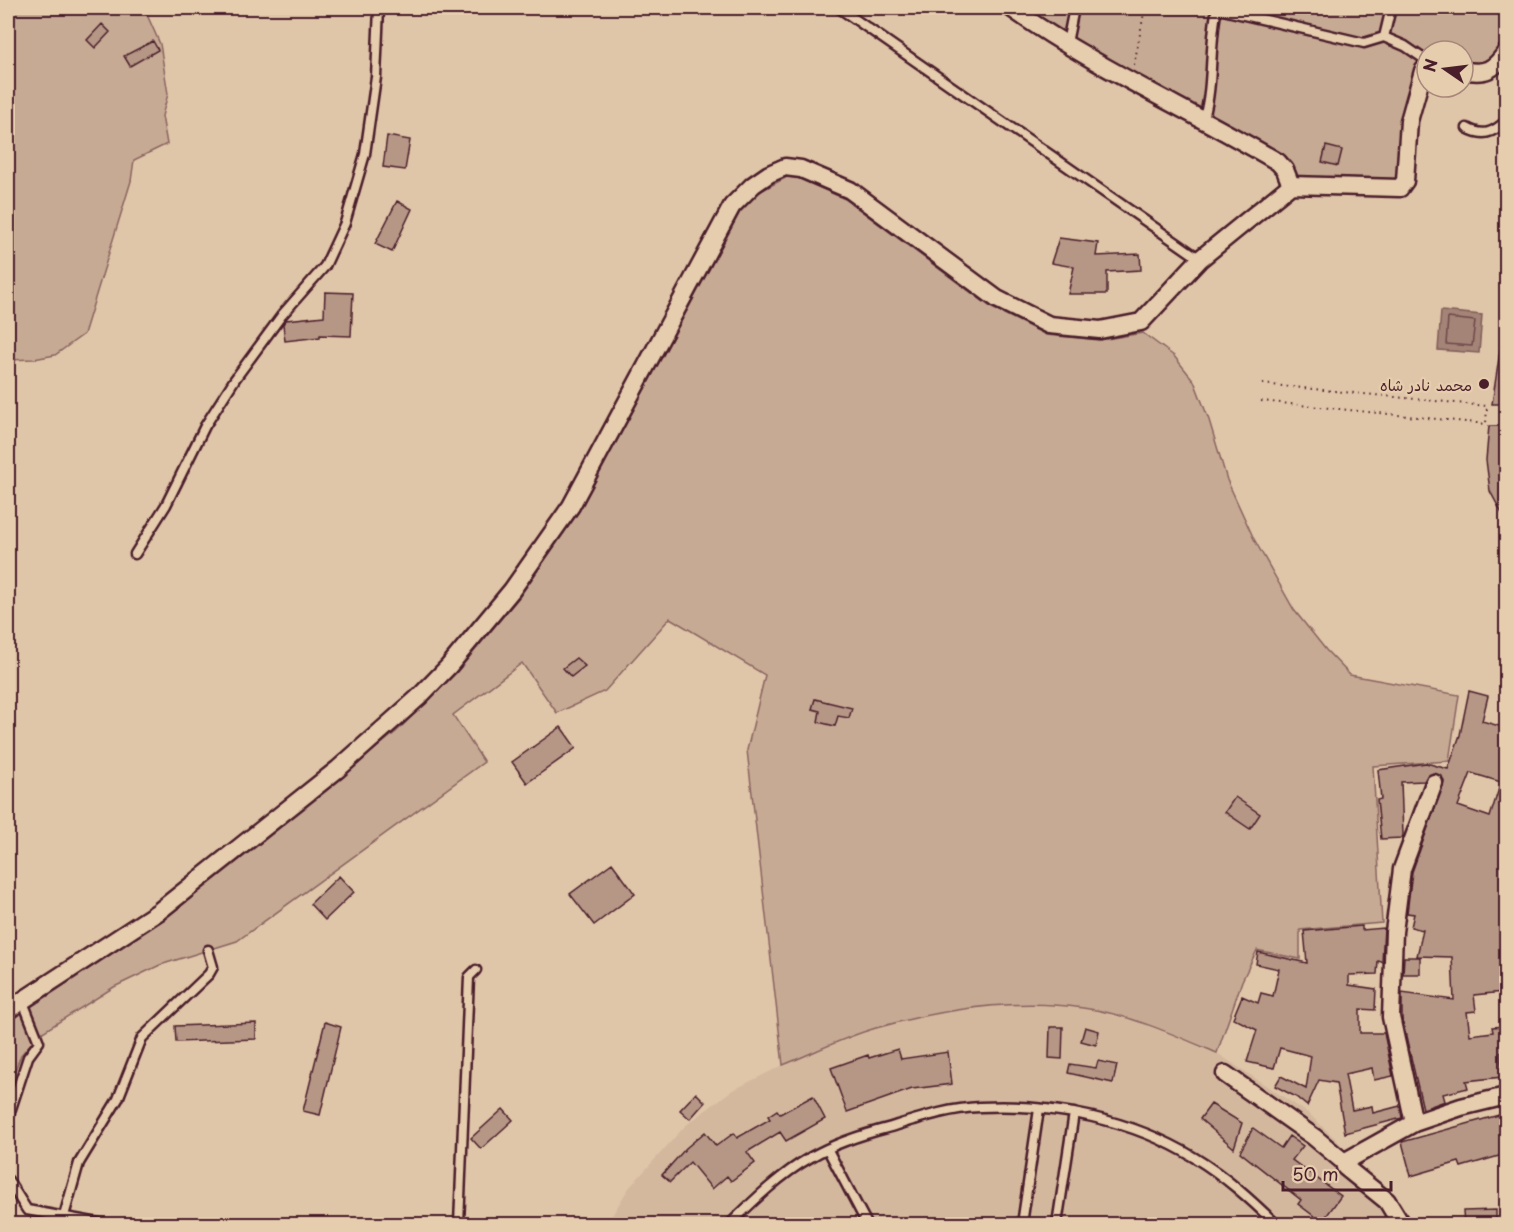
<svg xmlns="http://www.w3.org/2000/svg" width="1514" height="1232" font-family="'Playpen Sans','Playpen Sans Arabic',sans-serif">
  <rect width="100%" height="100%" fill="#e0c6a9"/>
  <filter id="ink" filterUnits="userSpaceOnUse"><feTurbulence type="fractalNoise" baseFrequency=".0167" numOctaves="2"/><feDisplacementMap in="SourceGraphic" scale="12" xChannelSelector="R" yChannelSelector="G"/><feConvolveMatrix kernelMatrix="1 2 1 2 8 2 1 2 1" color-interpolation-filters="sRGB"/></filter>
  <g filter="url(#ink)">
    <path fill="#d3b89e" d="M1018 1004 1084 1008 1139 1022 1217 1053 1308 1113 1339 1142 1347 1158 1401 1224H607L628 1189 685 1126 731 1091 783 1065 874 1028 948 1011Z"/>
    <path fill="#c7aa94" stroke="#886460" stroke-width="1.5" d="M8 8H144L160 44 168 94 162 116 167 144 134 160 131 181 84 334 55 355 34 359 8 360Z
      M1011 8H1506V52L1495 68 1463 70V51H1427V66L1405 181 1291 185 1285 170Z
      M787 177 798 178 845 199 992 308 1046 335 1100 340 1143 333 1174 356 1194 381 1209 420 1227 480 1254 539 1294 610 1326 650 1350 675 1459 695 1449 761 1373 766 1382 923 1300 930V959L1257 950 1242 981 1217 1053C1175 1035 1129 1014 1083 1008 1014 998 943 1009 876 1028 844 1037 813 1053 783 1065L747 750 765 675 670 618 605 691 557 713 522 663 453 715 484 762 237 941 160 965 114 987 38 1035 21 1055 8 1088V1022L163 920 396 732 456 673 520 596 579 511 740 212 759 192Z"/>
    <path fill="#a48477" stroke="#805c59" stroke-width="1.5" d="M1441 311 1482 315 1479 353 1438 350Z"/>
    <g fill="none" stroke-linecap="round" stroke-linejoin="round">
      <path stroke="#6e4749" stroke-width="1.5" d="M1448 318 1475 321 1472 346 1446 344Z"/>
    </g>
    <path fill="#b69786" stroke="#4a1f2b" stroke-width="1.5" fill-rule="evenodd" d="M102 24 110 32 95 48 87 40Z
      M153 41 158 50 130 66 124 56Z
      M387 136 410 140 405 170 383 167Z
      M1326 146 1342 150 1338 166 1322 162Z
      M397 201 412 209 392 252 375 244Z
      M1059 238 1098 243 1096 256 1140 254 1141 270 1107 272V294H1068L1074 267 1051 263Z
      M325 292 353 293 351 336 320 335V337L285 341 283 324 286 320 324 316Z
      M1500 351 1506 352V404H1492Z
      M1489 426H1506V521L1490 491 1486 460Z
      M576 658 585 666 571 677 563 668Z
      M1469 691 1488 696 1482 721 1506 728 1502 760 1506 763V939L1501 940 1503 992 1474 995 1476 1011 1467 1012 1470 1035 1493 1032 1492 1027 1506 1026V1051L1500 1052 1502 1077 1466 1081 1468 1088 1443 1094 1445 1101 1423 1109 1402 1019V993L1454 1000 1452 957 1417 956 1423 930 1411 927 1414 914 1407 913 1412 872 1444 782 1442 776 1433 773 1424 781 1401 782 1403 835 1402 838 1381 839 1377 800 1381 799 1378 770 1426 763 1448 769 1460 735ZM1471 773 1501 782 1490 817 1458 806Z
      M815 699 852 708 849 718 838 716 835 726 818 722 820 711 812 709Z
      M561 727 576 748 527 783 512 762Z
      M1235 797 1260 814 1250 829 1225 812Z
      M612 863 635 894 594 925 570 894Z
      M339 876 354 892 325 920 310 904Z
      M1362 926V930L1384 928 1382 962 1378 961 1377 974 1349 975V985L1376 989 1375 1010 1360 1009V1033H1384L1393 1076 1374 1080 1372 1068 1345 1074 1352 1110 1372 1106 1373 1113 1400 1106 1402 1118 1345 1133 1336 1083 1319 1080 1307 1106 1296 1097 1275 1086 1281 1076 1306 1089 1311 1056 1280 1048 1274 1068 1247 1062 1257 1030 1233 1018 1242 996 1258 1003 1261 993 1273 996 1279 969 1256 964 1258 952 1307 963 1304 931Z
      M1404 957H1420V974H1403Z
      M325 1022 341 1027 320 1115 303 1111Z
      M256 1023V1039L176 1042 175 1026Z
      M1050 1027H1063L1062 1059 1049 1058Z
      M1085 1027 1099 1031 1096 1045 1081 1041Z
      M898 1049 901 1059 948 1052 952 1084 912 1089 847 1112 831 1068 868 1055 869 1058Z
      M1098 1061 1117 1065 1113 1083 1068 1073 1070 1064 1096 1068Z
      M696 1093 705 1102 690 1119 680 1110Z
      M813 1096 825 1119 786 1141 780 1132 747 1152 755 1163 731 1181 727 1176 712 1189 690 1162 670 1182 662 1175 686 1148 705 1132 716 1146 734 1133 737 1138 770 1119 768 1116 777 1110 780 1114Z
      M1211 1104 1242 1123 1234 1148 1200 1119Z
      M503 1109 513 1120 481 1149 471 1138Z
      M1506 1113V1154L1461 1167 1459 1162 1411 1176 1402 1142Z
      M1253 1128 1281 1148 1289 1136 1303 1146 1292 1160 1341 1196 1322 1222 1298 1204 1301 1200 1240 1152Z
      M1496 1210V1224H1464L1463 1211Z"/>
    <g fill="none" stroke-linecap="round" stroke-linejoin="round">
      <defs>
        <path id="service" d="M839 8 1200 259
          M1214 8 1364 43 1384 37 1405 46 1427 61
          M1384 37 1391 8
          M1067 43 1074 8
          M1204 118C1214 83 1209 44 1217 8
          M1467 128C1483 137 1493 133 1506 121
          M135 554 166 505 205 426 235 379 282 315 325 266 345 223 365 154 376 77 379 8
          M8 1118 28 1057 39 1042 23 1002
          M828 1150 867 1224
          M8 1180 27 1210 104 1224
          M64 1216 79 1163 118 1099 142 1038 209 974 213 967 208 950
          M459 1224 469 977 476 970
          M730 1224C754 1200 781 1174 811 1157 835 1143 864 1134 891 1127 920 1118 950 1108 980 1107 1053 1103 1133 1120 1195 1158 1225 1176 1251 1200 1276 1224
          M1022 1224 1039 1109
          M1057 1224 1074 1113"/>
        <path id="minor" d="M1011 8C1094 67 1190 110 1278 162L1285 170 1291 185
          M1463 70C1485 75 1494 70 1506 52
          M8 1010 158 912 338 769 419 697 449 666 512 590 571 506 732 206 753 185 769 174 785 167 801 169 850 190 997 299 1049 325 1100 330 1141 322 1200 259 1291 185 1400 188 1405 181 1409 121 1423 71 1427 66
          M1225 1074 1314 1137 1344 1162
          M1414 1123 1391 1017 1394 932 1402 869 1434 783
          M1401 1224 1387 1201 1345 1167 1344 1162 1414 1123 1461 1107 1506 1096"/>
      </defs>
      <use href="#service" stroke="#4a1f2b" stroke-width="13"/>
      <use href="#minor" stroke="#4a1f2b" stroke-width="21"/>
      <path stroke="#4a1f2b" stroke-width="2" stroke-dasharray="1.5 4.5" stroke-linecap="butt" d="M1134 65 1145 8
        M1261 401 1486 424 1487 406 1262 384"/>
      <use href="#service" stroke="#e6cdae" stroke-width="8"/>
      <use href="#minor" stroke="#e6cdae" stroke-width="16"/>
    </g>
  </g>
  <circle fill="#4a1f2b" stroke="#e6cdae" stroke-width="2" cx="1484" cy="384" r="6"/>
  <g text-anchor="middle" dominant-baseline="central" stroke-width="4.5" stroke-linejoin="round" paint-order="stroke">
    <g font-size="15" fill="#4a1f2b" stroke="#e6cdae" text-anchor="end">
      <text x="1472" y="384">محمد نادر شاه</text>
    </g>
  </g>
  <rect width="1514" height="1232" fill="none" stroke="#e6cdae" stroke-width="30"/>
  <rect x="15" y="15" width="1484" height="1202" fill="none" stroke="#4a1f2b" stroke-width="2" filter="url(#ink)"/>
  <g transform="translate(1445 69) rotate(284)"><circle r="28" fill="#e6cdae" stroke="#a8877a" stroke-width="1.5"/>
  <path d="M0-4.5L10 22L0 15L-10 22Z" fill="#4a1f2b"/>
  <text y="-9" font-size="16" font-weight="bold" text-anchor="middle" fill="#4a1f2b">N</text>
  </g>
  <path d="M1283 1181v9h108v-9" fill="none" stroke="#4a1f2b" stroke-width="3"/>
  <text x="1292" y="1181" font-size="18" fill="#4a1f2b" stroke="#e6cdae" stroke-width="4.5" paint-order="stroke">50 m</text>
</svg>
